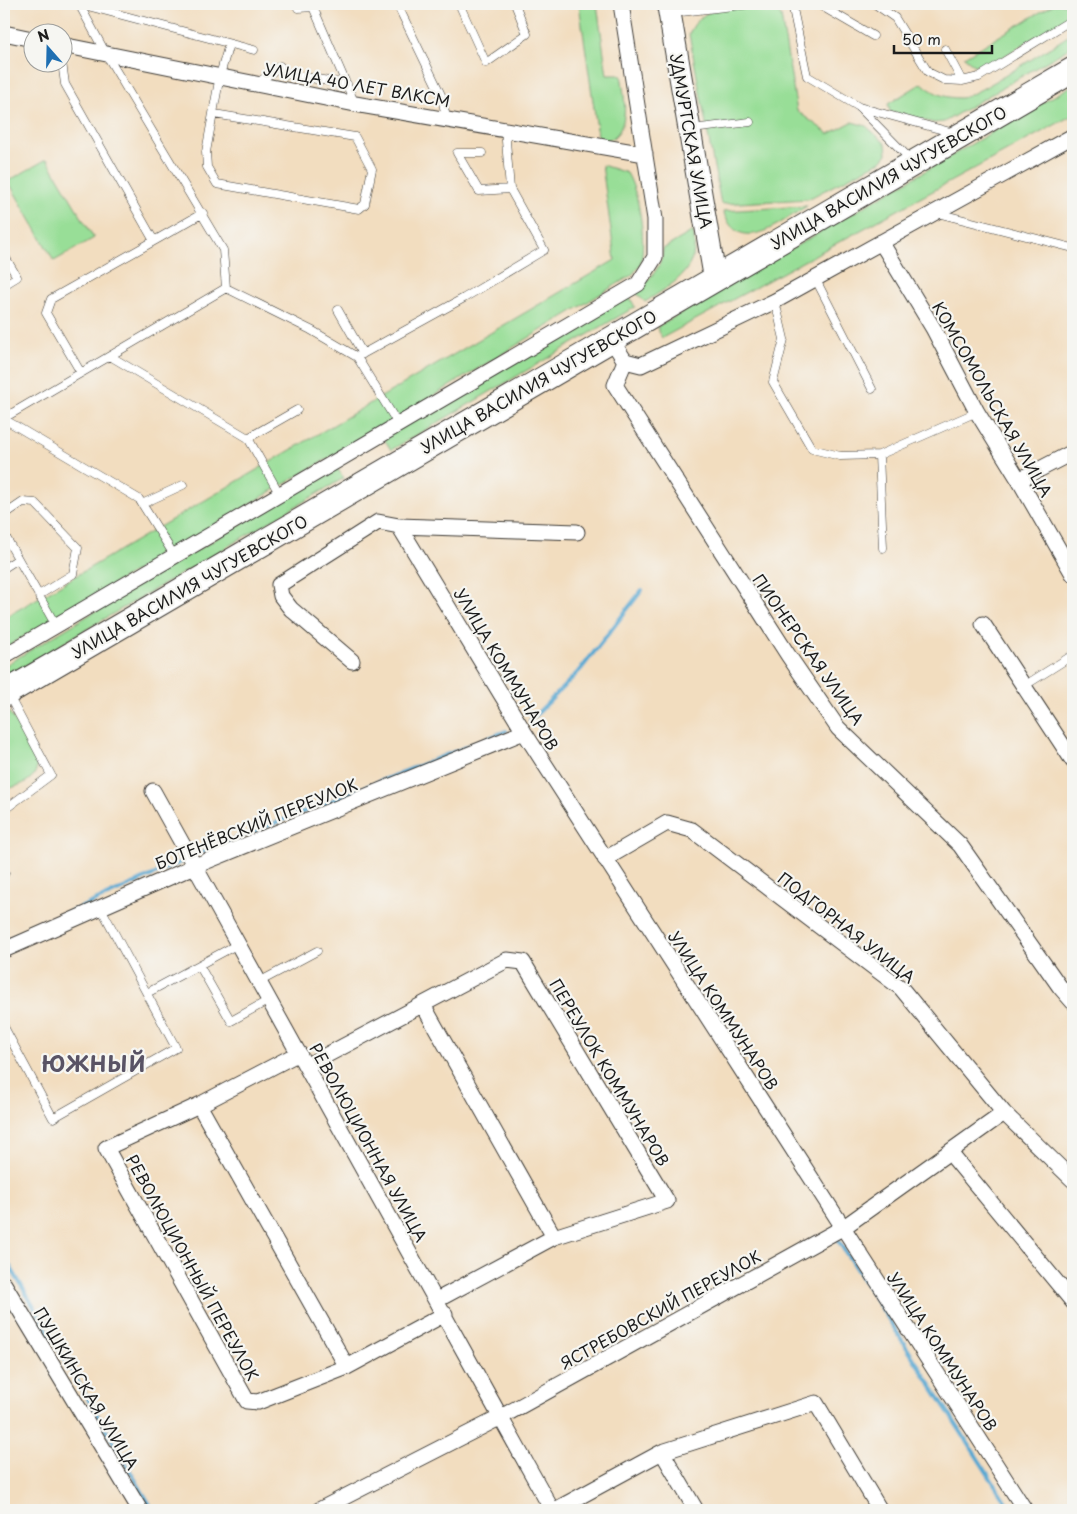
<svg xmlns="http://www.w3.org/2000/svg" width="1077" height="1514" font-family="'Playpen Sans',sans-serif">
  <rect width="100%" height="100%" fill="#f6f6f2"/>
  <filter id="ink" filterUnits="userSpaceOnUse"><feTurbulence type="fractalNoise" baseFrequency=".02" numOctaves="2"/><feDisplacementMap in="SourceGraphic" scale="10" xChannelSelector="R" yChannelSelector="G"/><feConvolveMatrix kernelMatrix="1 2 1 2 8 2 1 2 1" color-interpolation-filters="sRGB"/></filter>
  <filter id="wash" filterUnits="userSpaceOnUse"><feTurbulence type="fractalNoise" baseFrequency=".0096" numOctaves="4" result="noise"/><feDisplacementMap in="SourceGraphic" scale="20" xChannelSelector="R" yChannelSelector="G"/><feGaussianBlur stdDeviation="1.12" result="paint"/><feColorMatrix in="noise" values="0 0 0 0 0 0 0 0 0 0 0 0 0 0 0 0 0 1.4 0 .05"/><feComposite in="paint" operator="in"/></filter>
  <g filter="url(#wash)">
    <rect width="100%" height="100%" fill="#f2ddbf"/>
    <path fill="#98de97" stroke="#5a7d5a" d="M579 4H597L607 75H621C624 92 630 124 614 137 610 140 603 141 599 143Z
      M749 4C764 4 771 4 781 16L797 111 829 134 852 122 866 126 886 144 887 154 881 161 808 199 721 204 689 34C702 6 722 9 749 4Z
      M1054 4H1067L1068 17 988 66 974 65 964 57Z
      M1073 33V46L944 122 934 123 890 112 888 104 922 83C933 93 944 98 960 98 974 98 1055 44 1073 33Z
      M1073 85V115L662 338 657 327Z
      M47 159 94 238 54 261 8 181Z
      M602 165 627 173C639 193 646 238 641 262 640 266 635 271 632 275L392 421 4 648V618L615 260Z
      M807 206C780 222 740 258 723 211Z
      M693 231C701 270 673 284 645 302L635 292C649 279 662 269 663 249Z
      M628 294 635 307 391 450 383 437Z
      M336 467 344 478 4 678V666Z
      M8 711C29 741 62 777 6 789L4 788V714Z"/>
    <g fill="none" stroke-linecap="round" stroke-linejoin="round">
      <path stroke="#56a7d1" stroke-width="4" d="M530 721 581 669 642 590
        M203 852 506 731
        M4 942 186 860
        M837 1239 1011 1510
        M4 1256 153 1510"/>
    </g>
  </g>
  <g filter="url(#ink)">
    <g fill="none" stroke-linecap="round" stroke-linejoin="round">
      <defs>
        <path id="service" d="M79 4 106 54 223 250 226 288
          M80 4 254 50
          M397 4 442 97 446 118
          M792 4 807 76 859 107 954 133
          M818 4 873 36
          M875 4 895 18 928 72 944 80 962 81 979 77 1073 19
          M298 8 313 7 355 104
          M461 8 486 63 527 34 515 4
          M672 13 751 4
          M945 49 962 81
          M62 62 65 84 154 241 51 299 46 313 81 373
          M258 83 280 66 286 74 347 84
          M859 107 910 159
          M214 114 355 137 372 169 365 204 359 209 217 184 207 167 206 152 220 75 229 44
          M692 129 750 122
          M482 153H457L479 191 510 189
          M937 213 1073 248
          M154 241 203 213
          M4 255 17 277 4 285
          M815 278 872 389
          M226 288 311 330 357 357 398 424
          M775 301 784 339 773 382 812 449 840 456 879 455 883 548
          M338 310 363 354
          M110 356 248 438 279 493
          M357 357 464 298 544 250 510 189 505 129
          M4 418 226 288
          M4 419 139 499 174 555
          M248 438 297 410
          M879 455 977 412
          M142 504 183 485
          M4 515 23 502 35 503 78 548 73 574 39 595
          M4 534 55 624
          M4 568 18 559
          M1024 686 1073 655
          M4 810 51 775 8 694
          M4 871 5 873
          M199 965 231 1021 269 1000
          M259 982 317 951
          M147 993 238 944
          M4 1027 53 1118 176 1048 101 908"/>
        <path id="minor" d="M4 33 32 39
          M62 45 355 104 645 154
          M881 242 933 328 977 412 1019 480 1073 574
          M611 339 625 361 641 365 775 301 1073 136
          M625 361 615 385 788 655 838 728 960 845 1060 987 1073 1002
          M1019 480 1073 452
          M399 526 524 732 1025 1510
          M983 624 1073 761
          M4 656 638 284 655 257V219L621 4
          M352 661 291 609 281 596 279 585 378 522 399 526 577 532
          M153 791 552 1510
          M605 859 667 823 692 830 901 988 1004 1113 1073 1180
          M4 950 195 866 524 732
          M423 1005 554 1237
          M299 1053 199 1105 106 1148 247 1401 258 1402 347 1367 445 1314
          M306 1066 507 960 523 962 667 1201 554 1237 437 1300
          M199 1105 347 1367
          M950 1153 1073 1302
          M4 1284 140 1510
          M662 1452 696 1510
          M319 1510 501 1417 844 1227 1004 1113
          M555 1510 662 1452 816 1403 880 1510"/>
        <path id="secondary" d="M668 4 715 278"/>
        <path id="primary" d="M4 694 1073 70"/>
      </defs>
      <use href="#service" stroke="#3c3934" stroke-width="9"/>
      <use href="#minor" stroke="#3c3934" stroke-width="17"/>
      <use href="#secondary" stroke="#3c3934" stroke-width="24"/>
      <use href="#primary" stroke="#3c3934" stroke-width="27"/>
      <use href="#service" stroke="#fff" stroke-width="8"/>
      <use href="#minor" stroke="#fff" stroke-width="15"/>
      <use href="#secondary" stroke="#fff" stroke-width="22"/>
      <use href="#primary" stroke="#fff" stroke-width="25"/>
    </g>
  </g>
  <g text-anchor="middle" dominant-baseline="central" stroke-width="4.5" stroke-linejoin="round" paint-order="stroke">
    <g font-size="16" fill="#1c1c1c" stroke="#f6f6f2">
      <text transform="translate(357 84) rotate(10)">УЛИЦА 40 ЛЕТ ВЛКСМ</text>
      <text transform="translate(692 141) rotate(80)">УДМУРТСКАЯ УЛИЦА</text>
      <text transform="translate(888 177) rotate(-30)">УЛИЦА ВАСИЛИЯ ЧУГУЕВСКОГО</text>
      <text transform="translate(538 381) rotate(-30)">УЛИЦА ВАСИЛИЯ ЧУГУЕВСКОГО</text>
      <text transform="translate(993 399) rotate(60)">КОМСОМОЛЬСКАЯ УЛИЦА</text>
      <text transform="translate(189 586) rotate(-30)">УЛИЦА ВАСИЛИЯ ЧУГУЕВСКОГО</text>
      <text transform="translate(809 649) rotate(55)">ПИОНЕРСКАЯ УЛИЦА</text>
      <text transform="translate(507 669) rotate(59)">УЛИЦА КОММУНАРОВ</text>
      <text transform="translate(256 823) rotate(-22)">БОТЕНЁВСКИЙ ПЕРЕУЛОК</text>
      <text transform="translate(847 927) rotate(38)">ПОДГОРНАЯ УЛИЦА</text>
      <text transform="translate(724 1010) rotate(57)">УЛИЦА КОММУНАРОВ</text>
      <text transform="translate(610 1072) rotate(59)">ПЕРЕУЛОК КОММУНАРОВ</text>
      <text transform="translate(369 1142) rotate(61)">РЕВОЛЮЦИОННАЯ УЛИЦА</text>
      <text transform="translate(193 1267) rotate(61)">РЕВОЛЮЦИОННЫЙ ПЕРЕУЛОК</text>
      <text transform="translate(660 1309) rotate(-29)">ЯСТРЕБОВСКИЙ ПЕРЕУЛОК</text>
      <text transform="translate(943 1351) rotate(57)">УЛИЦА КОММУНАРОВ</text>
      <text transform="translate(87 1388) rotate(59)">ПУШКИНСКАЯ УЛИЦА</text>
    </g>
    <g font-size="21" font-weight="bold" letter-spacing="1" fill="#595365" stroke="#f6f6f2">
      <text x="94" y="1063">ЮЖНЫЙ</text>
    </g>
  </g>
  <rect width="1077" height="1514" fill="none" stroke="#f6f6f2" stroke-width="20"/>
  <g transform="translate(48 48) rotate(340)"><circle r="24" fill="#f6f6f2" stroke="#9f9f9c"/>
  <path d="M0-4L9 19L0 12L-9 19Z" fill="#1f6fb2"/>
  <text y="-8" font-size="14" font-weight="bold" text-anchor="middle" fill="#1c1c1c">N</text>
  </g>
  <path d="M894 45v8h98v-8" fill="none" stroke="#1c1c1c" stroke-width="2.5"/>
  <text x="902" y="45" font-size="15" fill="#1c1c1c" stroke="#f6f6f2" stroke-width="4" paint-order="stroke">50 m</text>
</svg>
